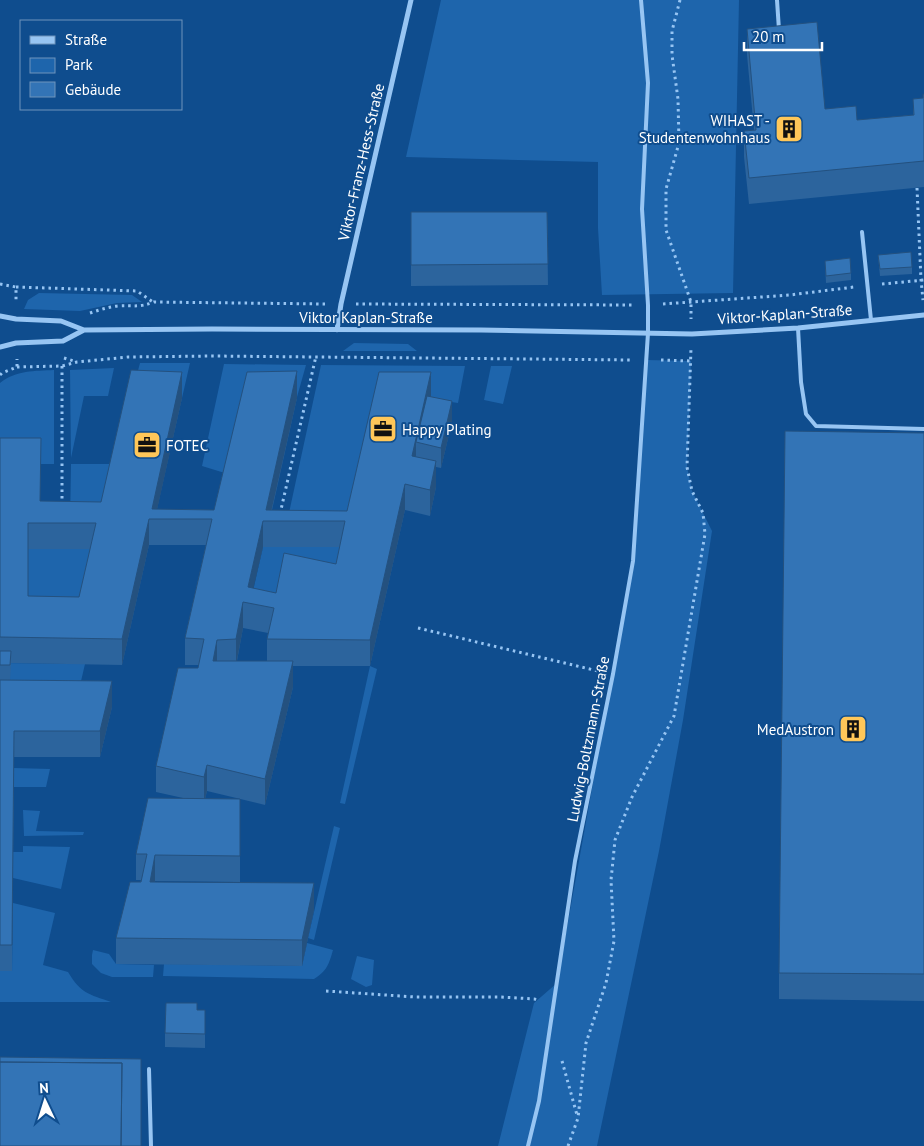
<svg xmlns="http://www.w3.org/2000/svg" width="924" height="1146" font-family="'PT Sans',sans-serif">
  <rect width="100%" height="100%" fill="#0f4d8e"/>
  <path fill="#1e65ac" d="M441 0H739L733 293 602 295 598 228V162L406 157Z
    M39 293 132 295 142 302 117 303 80 311 24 309 28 300Z
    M354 343 408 344 417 351H343Z
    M646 360 691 361 687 467 692 491 712 531 683 720 659 851 597 1146H498L534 1003 557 983 633 561Z
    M140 363H190L182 398 131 397Z
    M224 364 306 365 297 397 247 398 228 474 202 466Z
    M321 365 465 366 458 403 431 399 347 537 284 536Z
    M491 366H512L503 404 484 400Z
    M114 368 108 396H84L71 458 70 370Z
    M54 370V464H0V383C16 370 35 371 54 370Z
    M71 464H116L101 528 70 527Z
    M263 547H345L336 590 276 619 248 613Z
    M28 549H96L79 624 28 622Z
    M0 663 85 664 75 707 0 691Z
    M370 666 377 669 345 804 340 803Z
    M14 768 50 769 46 787H14Z
    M23 810 40 811 36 831 84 832 83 835 24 836Z
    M334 826 340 828 314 940 308 938Z
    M23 846 70 847 61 889 13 878V852H23Z
    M13 903 55 913 43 965 68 972C81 994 89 994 111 1002H0V971H12Z
    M307 943 333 950C329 964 327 971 314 979L163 976 164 964 302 966Z
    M93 950 109 954 116 964 154 965 153 977H112L101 973 92 964V955Z
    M357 956 374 960 372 985 366 987 351 979Z"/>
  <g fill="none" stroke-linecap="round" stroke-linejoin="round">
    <path stroke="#97c5f3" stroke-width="3" stroke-dasharray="2.5 4" stroke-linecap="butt" d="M680 0 672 31V55L678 99 679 143 666 189V230L691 302V319
      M917 188 921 280 923 300
      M0 284 16 287V303
      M882 284 924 280
      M16 287 137 291 153 302
      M356 304 635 305
      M663 304 790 295 854 287
      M90 313C99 310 108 307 118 306 132 305 139 308 154 302L325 304
      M64 358 77 362
      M661 360 691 361
      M17 367 62 366 77 362 128 357 212 356 633 360
      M0 375 2 373 17 367V359
      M62 505V366
      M280 514 316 356
      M418 628 598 671
      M326 991 415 997H500L534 999 540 1000
      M562 1061 577 1115
      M568 1146 578 1118 586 1043 606 983 614 941 611 880 615 840 632 797 674 716 705 534 703 513 692 491 687 467 691 348"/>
    <path stroke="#97c5f3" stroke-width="4" d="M777 0 779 30
      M862 232 871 320
      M798 328 801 382 806 414 816 426 924 429
      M149 1069 151 1146
      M528 1146 539 1101 575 861 613 674 633 561 648 333V305L642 209 648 83 641 0"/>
    <path stroke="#97c5f3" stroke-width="5" d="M0 316 16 319 61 321 84 330 212 329 481 330 692 334 798 328 924 315
      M337 330 341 304 411 0
      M0 347 16 343 63 341 84 330"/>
  </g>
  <path fill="#2c649d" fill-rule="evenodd" d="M747 29 825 109 857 120 913 115V99L923 98 924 94V187L749 204 744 157V131L754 130 747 55Z
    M411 212H547L548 285 411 286Z
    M878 255 912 267V274L880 276Z
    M825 261 851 273V280L826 283Z
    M431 397 452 422 441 468 436 467V487L430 516 405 510 370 666H293V687L265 805 207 791 205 799H240V882L155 881V882L314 910 302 966 116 964V938L141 880H136V854L183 798 156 792V766L198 668 199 665H185V638L206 545H149L122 665 11 663 10 680 112 707 100 757H14L12 971H0V438L40 501 101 502 182 398 157 509 214 510 297 398 272 510 347 511ZM263 547H340L336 564 276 593 253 588ZM28 549H90L79 597 28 596ZM243 628 268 633 267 639V661H237Z
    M924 433V1001L779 999V973Z
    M205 1010V1048L165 1047V1033Z"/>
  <path fill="#24517f" d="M297 371V398L269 521 266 510Z
    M182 372V398L155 519 152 509Z
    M431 372V399L416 442V463L412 456Z
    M452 401V422L441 468V448Z
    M436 461V487L430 516V490Z
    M405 484V510L370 666V640Z
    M149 519V545L122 665V639Z
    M263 521V547L250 603 248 587Z
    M243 602V628L236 665V639Z
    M217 640V666L213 661Z
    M293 661V687L265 805V779Z
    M112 681V707L100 757V731Z
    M207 765V791L204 803V777Z
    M155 855V881L150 908V882Z
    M314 883V910L302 966V940Z"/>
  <path fill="#3374b6" stroke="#24517f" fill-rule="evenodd" d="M817 22 825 109 856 106 857 120 914 115 913 99 923 98V94H924V161L749 178 744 131 756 130 747 29Z
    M411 212H547L548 264 411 265Z
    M911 252 912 267 880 269 878 255Z
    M850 258 851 273 826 276 825 261Z
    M131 370 182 372 152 509 214 510 247 372 297 371 266 510 347 511 379 372H431L412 456 436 461 430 490 405 484 370 640 267 639 274 608 243 602 236 639 217 640 213 661H293L265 779 207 765 204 777 156 766 178 668H198L204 639 185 638 212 519H149L122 639 0 637V438H41L40 501 101 502ZM263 521H345L336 564 284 553 276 593 248 587ZM28 523H96L79 597 28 596Z
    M427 396 452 401 441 448 416 442Z
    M785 431 924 433V974L779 973Z
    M0 651H11L10 665H0Z
    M0 680 112 681 100 731H14L12 945H0Z
    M148 798 240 799V856L155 855 150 882 314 883 302 940 116 938 130 882H141L147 854H136Z
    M166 1003H197V1010H205V1034L165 1033Z
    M0 1057 141 1059V1146H121L122 1063 0 1062Z
    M0 1062 122 1063 121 1146H0Z"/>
  <defs>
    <symbol id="building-square" viewBox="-11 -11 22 22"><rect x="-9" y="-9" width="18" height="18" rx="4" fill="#ffc759" stroke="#0f4d8e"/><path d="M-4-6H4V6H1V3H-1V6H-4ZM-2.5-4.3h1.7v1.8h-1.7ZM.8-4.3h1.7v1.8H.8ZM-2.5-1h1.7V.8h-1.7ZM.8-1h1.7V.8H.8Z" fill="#111"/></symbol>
    <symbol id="office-square" viewBox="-11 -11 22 22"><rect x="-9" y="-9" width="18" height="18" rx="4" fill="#ffc759" stroke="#0f4d8e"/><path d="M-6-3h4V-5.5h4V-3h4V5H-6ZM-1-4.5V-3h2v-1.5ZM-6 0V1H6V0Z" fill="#111"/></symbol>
  </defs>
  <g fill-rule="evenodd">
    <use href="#building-square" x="773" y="113" width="32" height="32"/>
    <use href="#office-square" x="367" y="413" width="32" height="32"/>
    <use href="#office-square" x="131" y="429" width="32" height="32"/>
    <use href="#building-square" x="837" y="713" width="32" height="32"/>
  </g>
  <g text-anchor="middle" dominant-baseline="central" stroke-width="4" stroke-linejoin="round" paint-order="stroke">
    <g font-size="15" fill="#fff" stroke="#0f4d8e" text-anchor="end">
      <text x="770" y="120">WIHAST -<tspan x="770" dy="17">Studentenwohnhaus</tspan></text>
      <text x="402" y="429" text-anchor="start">Happy Plating</text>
      <text x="166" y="445" text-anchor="start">FOTEC</text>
      <text x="834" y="729">MedAustron</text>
    </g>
    <g font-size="15" fill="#fff" stroke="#0f4d8e">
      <text transform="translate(361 162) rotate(-77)">Viktor-Franz-Hess-Straße</text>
      <text transform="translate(785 314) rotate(-4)">Viktor-Kaplan-Straße</text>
      <text x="366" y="317">Viktor Kaplan-Straße</text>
      <text transform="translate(588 739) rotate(-79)">Ludwig-Boltzmann-Straße</text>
    </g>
  </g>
  <rect x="20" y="20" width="162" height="90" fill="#0f4d8e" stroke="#6f94bb"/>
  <rect x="30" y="36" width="25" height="8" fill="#97c5f3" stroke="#6f94bb"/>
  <text x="65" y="45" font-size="15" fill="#ffffff">Straße</text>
  <rect x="30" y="58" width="25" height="15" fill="#1e65ac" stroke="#6f94bb"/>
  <text x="65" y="70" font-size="15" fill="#ffffff">Park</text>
  <rect x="30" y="82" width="25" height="15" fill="#3374b6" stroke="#6f94bb"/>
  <text x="65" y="95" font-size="15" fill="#ffffff">Gebäude</text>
  <g transform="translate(45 1101) rotate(356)" stroke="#0f4d8e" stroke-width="4" paint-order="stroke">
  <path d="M0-4L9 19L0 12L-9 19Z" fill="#ffffff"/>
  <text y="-8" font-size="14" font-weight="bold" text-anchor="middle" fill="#ffffff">N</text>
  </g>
  <path d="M744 42v8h78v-8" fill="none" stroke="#ffffff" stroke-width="2.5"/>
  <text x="752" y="42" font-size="15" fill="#ffffff" stroke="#0f4d8e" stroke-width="4" paint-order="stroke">20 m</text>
</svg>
